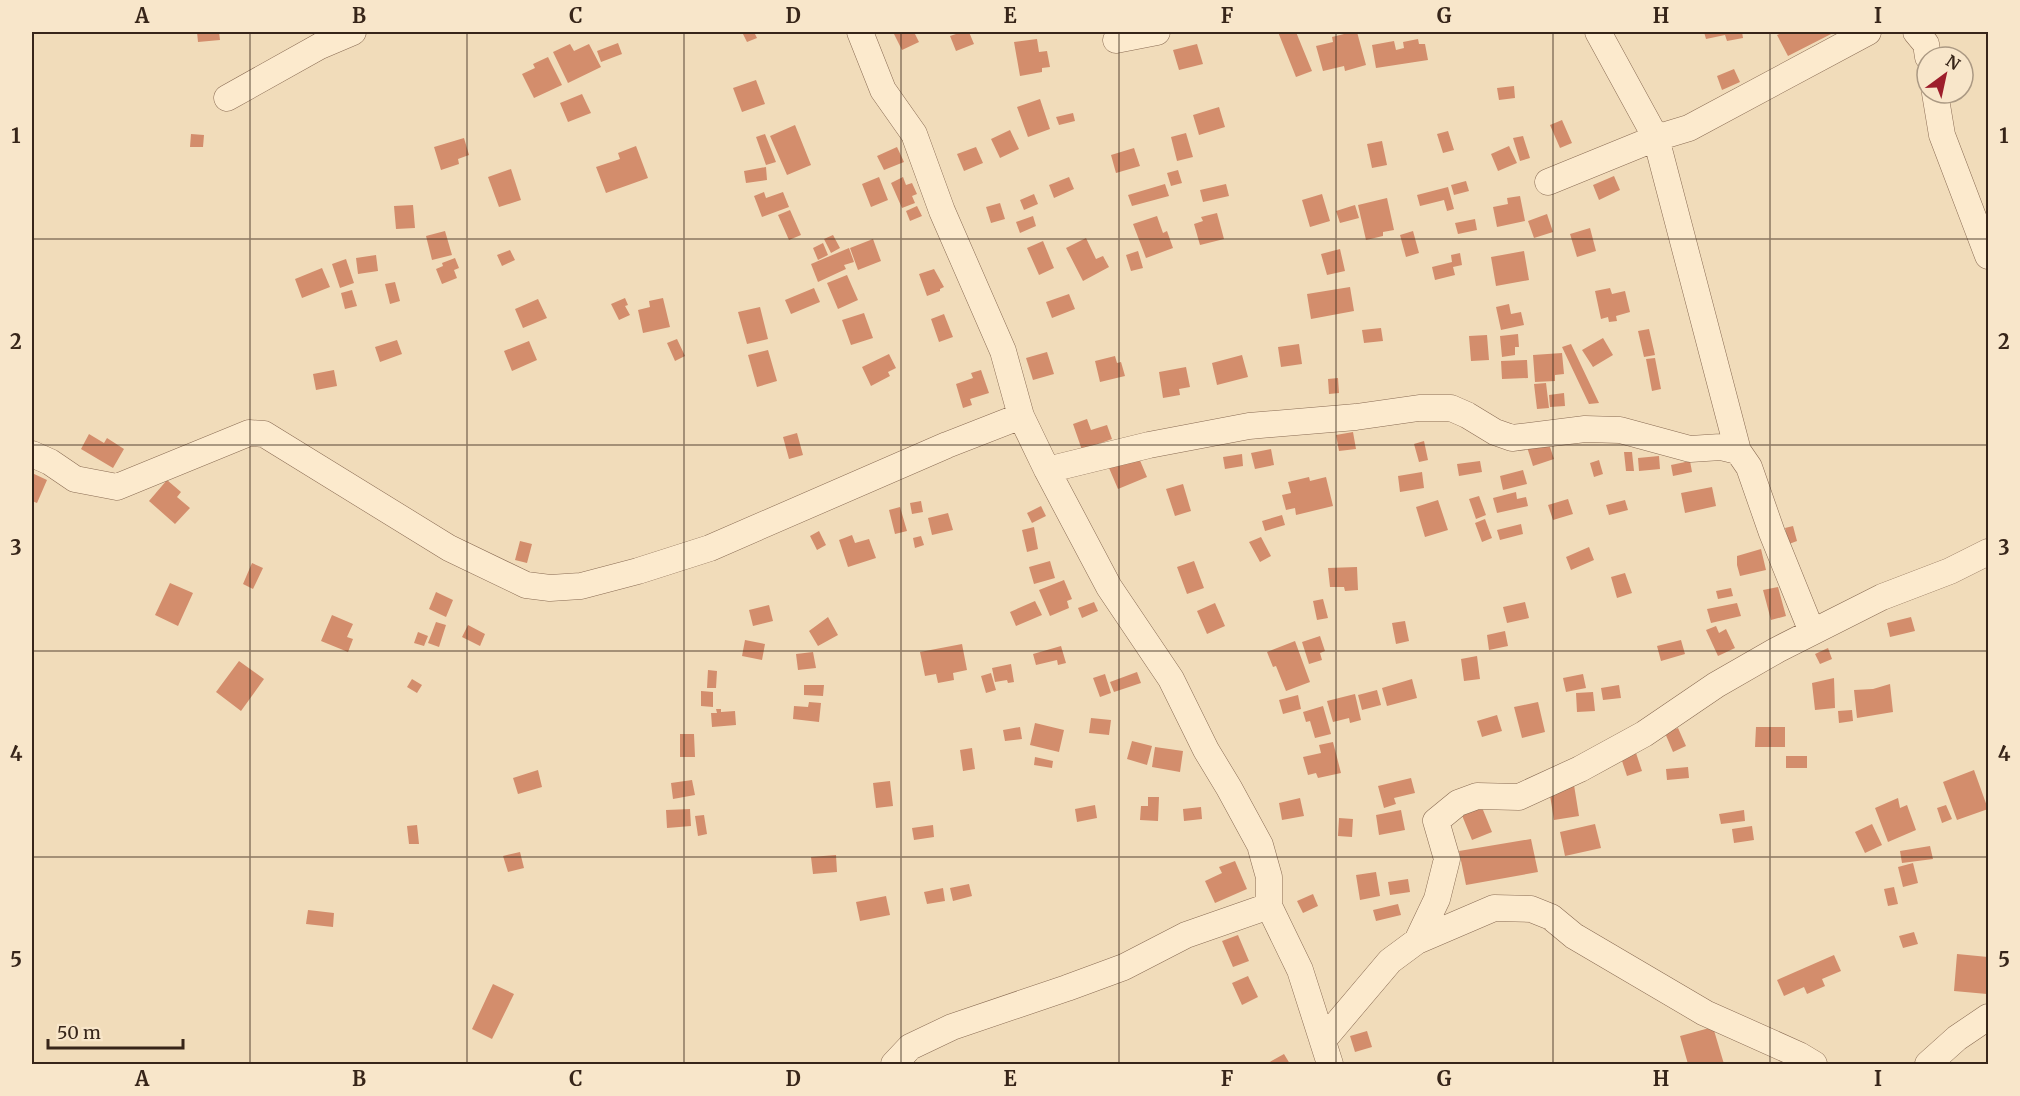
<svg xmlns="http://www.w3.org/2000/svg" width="2020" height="1096" font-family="Merriweather,serif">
  <rect width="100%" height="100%" fill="#f1dcba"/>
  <path fill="#d38d6c" d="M197 32H219L220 40 198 42Z
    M742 32H754L757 38 747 42Z
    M893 32H914L919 42 902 50Z
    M962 32H969L974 44 956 51 950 36Z
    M1278 32H1296L1312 71 1296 77Z
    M1352 32H1357L1366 65 1345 71 1344 66 1323 71 1316 46 1333 42 1332 37Z
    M1704 32H1742L1743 38 1727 41 1725 35 1706 39Z
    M1784 32H1835L1788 56 1777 35Z
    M1037 39 1039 52 1047 51 1050 67 1042 68V72L1020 76 1014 42Z
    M1418 39 1419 44H1425L1428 60 1376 68 1372 45 1394 41 1396 50 1404 48 1403 42Z
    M618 43 622 54 601 62 597 51Z
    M570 44 574 51 589 44 601 67 568 83 553 52Z
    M1197 44 1203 64 1179 70 1173 50Z
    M548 57 562 85 534 98 522 74 535 68 533 64Z
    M1734 69 1740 82 1722 90 1717 76Z
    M756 80 765 104 742 112 733 88Z
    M1514 86 1515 98 1499 100 1497 88Z
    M582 94 591 113 568 122 560 103Z
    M1040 99 1050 129 1028 137 1017 107Z
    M1219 107 1225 127 1199 135 1193 115Z
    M1073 113 1075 121 1059 125 1056 117Z
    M1562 120 1572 143 1560 148 1550 125Z
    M795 125 811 165 787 175 770 136Z
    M1010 130 1019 149 1000 158 991 139Z
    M1448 131 1454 150 1443 153 1437 134Z
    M1186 133 1193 157 1177 161 1171 137Z
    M191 134 204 135 203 147H190Z
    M765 134 776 162 766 165 756 137Z
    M1523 136 1530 158 1520 161 1513 138Z
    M464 138 469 155 458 159 459 164 441 170 434 147Z
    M1382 141 1387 165 1372 168 1367 144Z
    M636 146 648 178 606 193 596 167 620 159 618 153Z
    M1509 146 1517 163 1498 171 1491 154Z
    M897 147 904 162 884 170 877 156Z
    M976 147 983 163 964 171 957 154Z
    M1134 148 1140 166 1116 173 1111 155Z
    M766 167 767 180 746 183 744 171Z
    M511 169 521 200 499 207 488 177Z
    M1178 170 1182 183 1171 186 1167 173Z
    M1614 176 1620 190 1599 200 1593 185Z
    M879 177 888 200 871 207 862 184Z
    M903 177 906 185 912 183 917 194 912 196 915 203 902 208 891 183Z
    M1069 177 1074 189 1054 198 1049 185Z
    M1466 181 1469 191 1454 195 1451 185Z
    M1165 184 1169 196 1132 206 1128 195Z
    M1226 184 1229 196 1203 202 1200 190Z
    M1448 187 1454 209 1447 211 1444 200 1420 206 1417 195Z
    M764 192 766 198 783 192 789 207 762 217 754 196Z
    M1034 194 1038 204 1024 210 1020 200Z
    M1322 194 1330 221 1310 227 1302 200Z
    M1520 196 1525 221 1497 227 1493 207 1508 204 1507 198Z
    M1387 198 1394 230 1383 232V236L1366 240 1358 205Z
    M1000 203 1005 219 991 223 986 207Z
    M413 205 415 228 396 229 394 206Z
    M1355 205 1359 218 1340 223 1336 211Z
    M917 206 922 216 910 221 906 211Z
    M790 210 801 235 789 240 778 215Z
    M1217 213 1224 239 1200 245 1194 224 1203 221 1201 217Z
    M1547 214 1553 232 1534 238 1528 221Z
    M1033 216 1036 226 1020 233 1016 222Z
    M1157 216 1163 233 1167 231 1173 248 1146 258 1133 224Z
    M1475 219 1477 230 1458 234 1455 223Z
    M1590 228 1596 251 1577 257 1570 234Z
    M445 231 452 255 432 260 426 236Z
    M1413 231 1419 253 1406 257 1400 235Z
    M833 235 840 248 831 253 824 239Z
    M1086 238 1096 259 1103 256 1109 267 1083 281 1066 248Z
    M873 239 881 261 858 270 850 248Z
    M1043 241 1054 268 1039 275 1027 248Z
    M823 243 828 255 818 260 813 248Z
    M849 248 854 262 844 265 846 269 818 282 811 264Z
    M1340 249 1345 271 1327 275 1321 254Z
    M510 250 515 260 502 266 497 255Z
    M1138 251 1143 268 1131 271 1126 255Z
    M1524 251 1529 280 1496 286 1491 257Z
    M1460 253 1462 265 1453 267 1455 275 1435 280 1432 267 1452 262 1451 255Z
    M376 255 378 271 358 274 356 258Z
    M455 258 459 268 454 270 457 278 442 284 436 269 443 266 442 263Z
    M346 259 354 283 340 288 332 264Z
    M322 268 330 287 302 298 295 279Z
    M934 269 944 287 940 289V291L927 296 919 274Z
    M847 275 858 300 838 309 827 283Z
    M395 282 400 301 390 304 385 284Z
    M1350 287 1354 311 1311 319 1307 294Z
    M814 288 820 302 791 314 785 300Z
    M1610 288 1612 294 1625 291 1630 312 1616 316 1617 321 1609 322 1608 317 1601 319 1595 291Z
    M352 290 357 306 345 309 341 293Z
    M1069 294 1075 309 1052 318 1046 302Z
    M625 298 628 305 625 306 630 315 619 320 611 304Z
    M663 298 670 327 643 333 638 310 650 307 649 301Z
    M538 299 547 318 523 328 515 309Z
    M1509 304 1511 314 1521 312 1524 325 1501 330 1496 307Z
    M760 307 768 339 747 344 738 312Z
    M864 313 873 338 851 345 842 320Z
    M944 314 953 337 939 342 931 319Z
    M1381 328 1383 341 1364 343 1362 330Z
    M1649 329 1655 355 1644 357 1638 331Z
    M1518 334 1519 347H1515V355L1502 357 1500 336Z
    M1487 335 1489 360 1471 361 1469 336Z
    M1603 338 1613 355 1593 367 1582 350Z
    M677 339 685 356 675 361 667 343Z
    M397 340 402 354 380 362 375 347Z
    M529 341 537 360 512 371 504 351Z
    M1299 344 1302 364 1281 367 1278 347Z
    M1571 344 1599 403 1589 404 1562 347Z
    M768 350 777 381 757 387 748 355Z
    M1047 352 1054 374 1033 380 1026 358Z
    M1562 353 1564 374 1555 375V381L1535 382 1533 355Z
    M889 354 896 368 888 372 890 376 871 386 862 367Z
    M1242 355 1248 377 1217 385 1212 363Z
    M1115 356 1117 363 1121 362 1125 376 1100 382 1095 361Z
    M1655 358 1661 389 1652 391 1646 359Z
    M1527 360 1528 378 1502 379 1501 361Z
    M1186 367 1190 387 1179 389 1180 395 1163 398 1159 372Z
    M334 370 337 386 316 390 313 374Z
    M981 370 989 393 970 399 972 405 963 408 956 384 973 378 971 373Z
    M1338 378 1339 393 1329 394 1328 379Z
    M1546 383 1549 408 1537 409 1534 384Z
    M1564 393 1565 406 1550 407 1549 395Z
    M1087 419 1091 430 1107 425 1112 439 1082 450 1073 424Z
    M1353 432 1356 449 1339 451 1336 435Z
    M797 433 803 455 789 459 783 437Z
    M89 434 104 443 107 438 124 449 113 468 81 449Z
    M1424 441 1428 460 1419 462 1414 444Z
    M1548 441 1554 459 1533 466 1527 447Z
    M1271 449 1274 465 1255 469 1251 453Z
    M1136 451 1147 477 1118 489 1109 468 1124 462Z
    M1624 452H1632L1634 471H1626Z
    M1242 454 1243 466 1225 469 1223 457Z
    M1659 456 1660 469 1639 471 1638 458Z
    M1599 460 1603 474 1594 477 1590 463Z
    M1480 461 1482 472 1459 476 1457 464Z
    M1690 461 1692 472 1673 476 1671 465Z
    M1523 470 1527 484 1503 490 1500 476Z
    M1422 472 1424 488 1400 492 1398 476Z
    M32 473 47 480 37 503 32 501Z
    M1309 477 1310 481 1326 477 1333 506 1296 515 1295 508 1286 510 1282 495 1291 493 1288 482Z
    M167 480 181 492 177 497 190 508 175 524 149 501Z
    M1183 484 1191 511 1175 516 1166 489Z
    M1712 487 1716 506 1685 513 1681 493Z
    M1516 492 1517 499 1526 497 1528 506 1497 513 1493 498Z
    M1479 496 1486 515 1476 519 1469 499Z
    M1568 499 1573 514 1553 520 1548 505Z
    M1438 500 1448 530 1425 537 1416 507Z
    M1625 500 1628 510 1609 515 1606 505Z
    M921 501 923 512 912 514 910 503Z
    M1041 506 1046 516 1032 523 1027 513Z
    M900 507 907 531 895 534 889 510Z
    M948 513 953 530 932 535 928 518Z
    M1282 515 1285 525 1265 531 1262 521Z
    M1485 519 1492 538 1482 542 1475 523Z
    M1521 524 1523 534 1500 540 1497 530Z
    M1793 526 1797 541 1789 544 1785 528Z
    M1034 527 1038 549 1027 552 1022 530Z
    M819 531 826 545 817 550 810 536Z
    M852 535 855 543 869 539 876 558 848 567 839 540Z
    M921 536 924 545 915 548 913 538Z
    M1261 537 1271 556 1260 562 1249 542Z
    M520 541 532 544 527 563 515 560Z
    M1589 547 1594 560 1571 570 1566 557Z
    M1761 549 1766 570 1740 576 1737 565V556Z
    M1050 561 1055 578 1034 584 1029 567Z
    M1194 561 1204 588 1187 594 1177 567Z
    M252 563 263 568 253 589 243 584Z
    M1357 567 1358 590 1345 591 1344 587H1330L1328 568Z
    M1625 573 1632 593 1617 598 1611 577Z
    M1064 580 1072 599 1067 601 1069 608 1050 616 1039 590Z
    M170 583 193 593 178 626 155 615Z
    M1778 587 1786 616 1771 620 1763 590Z
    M1731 588 1733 596 1718 599 1716 591Z
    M436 592 453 600 446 617 429 609Z
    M1323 599 1328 618 1317 620 1313 601Z
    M1035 601 1042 615 1016 626 1010 612Z
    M1094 602 1098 611 1082 618 1078 608Z
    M1525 602 1529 618 1507 623 1503 607Z
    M1215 603 1225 626 1207 634 1197 611Z
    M1737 603 1741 616 1711 623 1707 609Z
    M769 605 773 621 753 626 749 610Z
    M332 615 353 624 347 637 353 639 348 652 321 641Z
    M828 617 838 635 818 646 809 631Z
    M1911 617 1915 631 1890 637 1887 623Z
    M1405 621 1409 641 1396 644 1392 623Z
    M436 622 446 625 439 647 428 643Z
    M468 625 485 634 480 646 462 637Z
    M1716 626 1719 633 1726 629 1735 648 1718 656 1706 630Z
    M1505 631 1508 646 1489 650 1487 635Z
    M418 632 428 636 424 646 414 643Z
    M1320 636 1325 651 1320 653 1322 660 1309 664 1302 642Z
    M745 640 765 644 762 660 742 656Z
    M1681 640 1685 654 1661 661 1657 646Z
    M1295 641 1310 682 1286 691 1276 666 1273 667 1267 652Z
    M962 644 967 670 953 673 954 680 938 683 936 674 925 676 920 652Z
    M1061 646 1066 663 1058 665 1057 660 1036 665 1033 654Z
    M1828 648 1832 659 1820 664 1815 654Z
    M813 652 816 668 798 670 796 654Z
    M1477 656 1480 679 1464 681 1461 659Z
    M239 661 264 679 241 711 216 692Z
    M1011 664 1014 682 1008 683 1007 680 995 682 992 668Z
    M708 670 717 671 716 688H707Z
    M1137 672 1141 683 1114 692 1110 682Z
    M991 673 996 690 986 693 981 676Z
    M1105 674 1111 693 1100 697 1093 678Z
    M1583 674 1586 688 1566 692 1563 678Z
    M1834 678 1835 708 1815 710 1812 683Z
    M412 679 422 685 417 693 407 687Z
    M1412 679 1417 698 1387 706 1382 688Z
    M1890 684 1893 712 1857 718 1854 690 1873 689Z
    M804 685H824L823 696 804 695Z
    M1619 685 1621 698 1603 700 1601 688Z
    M1377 690 1381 705 1362 710 1358 695Z
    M701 691 713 692V707L701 706Z
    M1593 692 1595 711 1577 712 1576 693Z
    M1355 694 1361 720 1350 723 1349 718 1333 722 1327 701Z
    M1298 695 1301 709 1283 714 1279 700Z
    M809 702 821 703 819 722 793 719 794 706 808 707Z
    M1538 702 1545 732 1522 738 1514 707Z
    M1323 706 1331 734 1315 738 1310 721 1306 722 1303 712Z
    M716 709H721V712L735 711 736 725 712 727 711 713H717Z
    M1852 710 1853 721 1839 723 1838 711Z
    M1497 715 1502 731 1482 737 1477 721Z
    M1091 718 1111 720 1109 735 1089 733Z
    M1035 723 1064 730 1059 752 1030 745Z
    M1020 727 1022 739 1005 741 1003 730Z
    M1756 727H1785V747H1755Z
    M1678 728 1686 746 1673 752 1665 733Z
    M680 734H694L695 757H680Z
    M1132 741 1152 746 1147 765 1127 759Z
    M1333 742 1341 773 1318 778 1316 773 1308 775 1303 757 1321 753 1319 745Z
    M1155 747 1183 751 1180 772 1152 767Z
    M972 748 975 769 963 771 960 750Z
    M1635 750 1642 771 1627 776 1620 755Z
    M1786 756H1807V768H1786Z
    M1035 757 1053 761 1052 768 1034 765Z
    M1688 767 1689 778 1667 780 1666 769Z
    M538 770 542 787 518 794 513 778Z
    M1974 770 1988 809 1957 820 1943 782Z
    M1411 778 1415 793 1394 798 1396 804 1384 808 1378 786Z
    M692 780 695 795 673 799 671 783Z
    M890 781 893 806 876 808 873 783Z
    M1574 785 1579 816 1554 820 1549 789Z
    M1148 797H1159L1158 821 1140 820 1141 806H1148Z
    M1300 798 1304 816 1282 820 1279 803Z
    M1898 798 1900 808 1907 805 1916 830 1888 842 1875 808Z
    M1095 805 1097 818 1077 822 1075 809Z
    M1481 805 1492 832 1472 840 1461 813Z
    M1946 805 1952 819 1942 823 1937 808Z
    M1201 807 1202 819 1184 821 1183 809Z
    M690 809 691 826 667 828 666 810Z
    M1401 810 1405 830 1379 835 1376 815Z
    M1744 810 1745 821 1721 824 1719 814Z
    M704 815 707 834 698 836 695 816Z
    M1339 818 1353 819 1352 837 1338 836Z
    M1595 824 1601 848 1565 856 1560 832Z
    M1872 824 1882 845 1865 853 1855 832Z
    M417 825 419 844H409L407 826Z
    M933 825 934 837 914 840 912 828Z
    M1752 826 1754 840 1734 843 1732 829Z
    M1531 839 1538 872 1466 885 1459 851Z
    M1930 846 1933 859 1902 863 1900 851Z
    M520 852 524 868 508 872 503 856Z
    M836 855 837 872 813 874 811 857Z
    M1235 861 1247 889 1215 903 1205 881 1222 873 1219 867Z
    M1913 863 1918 883 1903 887 1898 867Z
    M1376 872 1380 896 1360 900 1356 875Z
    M1408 879 1410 892 1390 895 1388 882Z
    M969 884 972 896 953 901 950 888Z
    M1894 887 1898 904 1888 906 1884 889Z
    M943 888 945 901 927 904 924 892Z
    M1313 894 1318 906 1303 913 1297 901Z
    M886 896 890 915 860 921 856 902Z
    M1398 904 1401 915 1376 921 1373 910Z
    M308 910 334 913 333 927 306 924Z
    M1914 932 1918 944 1903 948 1899 936Z
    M1238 935 1249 961 1233 967 1222 941Z
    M1957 954 1988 957 1987 994 1954 991Z
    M1834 955 1841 971 1822 979 1825 986 1807 994 1804 987 1784 996 1777 980Z
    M1248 976 1258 997 1242 1005 1232 983Z
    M493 984 514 994 492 1039 472 1029Z
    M1713 1027 1724 1064H1688L1680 1036Z
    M1367 1031 1372 1047 1355 1052 1350 1036Z
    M1284 1054 1290 1064H1266Z"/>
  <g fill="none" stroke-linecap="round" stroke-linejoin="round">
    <defs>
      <path id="minor" d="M860 32 883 90 914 134 942 211 1003 351 1021 416 1047 470 1109 587 1171 679 1206 750 1229 788 1260 845 1269 877V906L1300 970 1330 1064
        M1598 32 1656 138 1738 451
        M1916 32 1926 44 1928 57
        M1116 40 1157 32
        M1935 93 1942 135 1988 256
        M227 98 320 46 353 32
        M1548 182 1656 138 1689 128 1868 32
        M32 454 50 462 75 479 117 487 249 433 264 434 449 548 526 585 550 588 581 586 638 571 710 548 947 445 1021 416
        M1047 470 1149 445 1249 426 1356 417 1419 408H1451L1467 415 1495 432 1512 438 1585 429 1620 430 1690 449 1721 447 1738 451 1749 467 1772 533 1812 632
        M1417 941 1437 899 1447 859 1436 821 1458 803 1477 796 1519 797 1580 769 1644 734 1716 685 1777 650 1882 597 1950 571 1988 552
        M1324 1039 1390 961 1417 941 1494 908 1531 909 1551 917 1574 936 1705 1013 1799 1055 1814 1064
        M894 1064 910 1047 952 1027 1067 988 1124 967 1186 935 1269 906
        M1928 1064 1957 1038 1988 1017"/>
    </defs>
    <use href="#minor" stroke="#896b53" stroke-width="27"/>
    <use href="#minor" stroke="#fceacd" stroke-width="26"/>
  </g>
  <path fill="none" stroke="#372519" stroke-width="1.5" stroke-opacity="0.55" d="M250 32V1064M467 32V1064M684 32V1064M901 32V1064M1119 32V1064M1336 32V1064M1553 32V1064M1770 32V1064M32 239H1988M32 445H1988M32 651H1988M32 857H1988"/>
  <rect width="2020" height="1096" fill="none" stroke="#f8e6ca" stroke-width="66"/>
  <g transform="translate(1945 75) rotate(33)"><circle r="28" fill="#f8e6ca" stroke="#ab9983" stroke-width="1.5"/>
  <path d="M0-4.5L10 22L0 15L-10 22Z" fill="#9d1e2b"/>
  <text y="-9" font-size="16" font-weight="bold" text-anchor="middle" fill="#372519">N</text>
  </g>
  <path d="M48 1039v9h135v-9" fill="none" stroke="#372519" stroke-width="3"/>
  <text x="57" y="1039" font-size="18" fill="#372519" stroke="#f8e6ca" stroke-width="4.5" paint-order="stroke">50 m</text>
  <rect x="33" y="33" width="1954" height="1030" fill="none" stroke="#372519" stroke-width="2"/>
  <g font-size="20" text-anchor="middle" font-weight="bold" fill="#372519">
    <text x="142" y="23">A</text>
    <text x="359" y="23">B</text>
    <text x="576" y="23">C</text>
    <text x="793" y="23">D</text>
    <text x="1010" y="23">E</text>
    <text x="1227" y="23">F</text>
    <text x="1444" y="23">G</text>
    <text x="1661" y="23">H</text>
    <text x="1878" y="23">I</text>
    <text x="16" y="143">1</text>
    <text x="2004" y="143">1</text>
    <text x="16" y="349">2</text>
    <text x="2004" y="349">2</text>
    <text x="16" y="555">3</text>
    <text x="2004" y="555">3</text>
    <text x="16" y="761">4</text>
    <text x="2004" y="761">4</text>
    <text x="16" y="967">5</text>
    <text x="2004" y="967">5</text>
    <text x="142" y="1086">A</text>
    <text x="359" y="1086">B</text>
    <text x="576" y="1086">C</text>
    <text x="793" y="1086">D</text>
    <text x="1010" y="1086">E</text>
    <text x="1227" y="1086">F</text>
    <text x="1444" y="1086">G</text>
    <text x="1661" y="1086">H</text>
    <text x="1878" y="1086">I</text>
  </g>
</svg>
